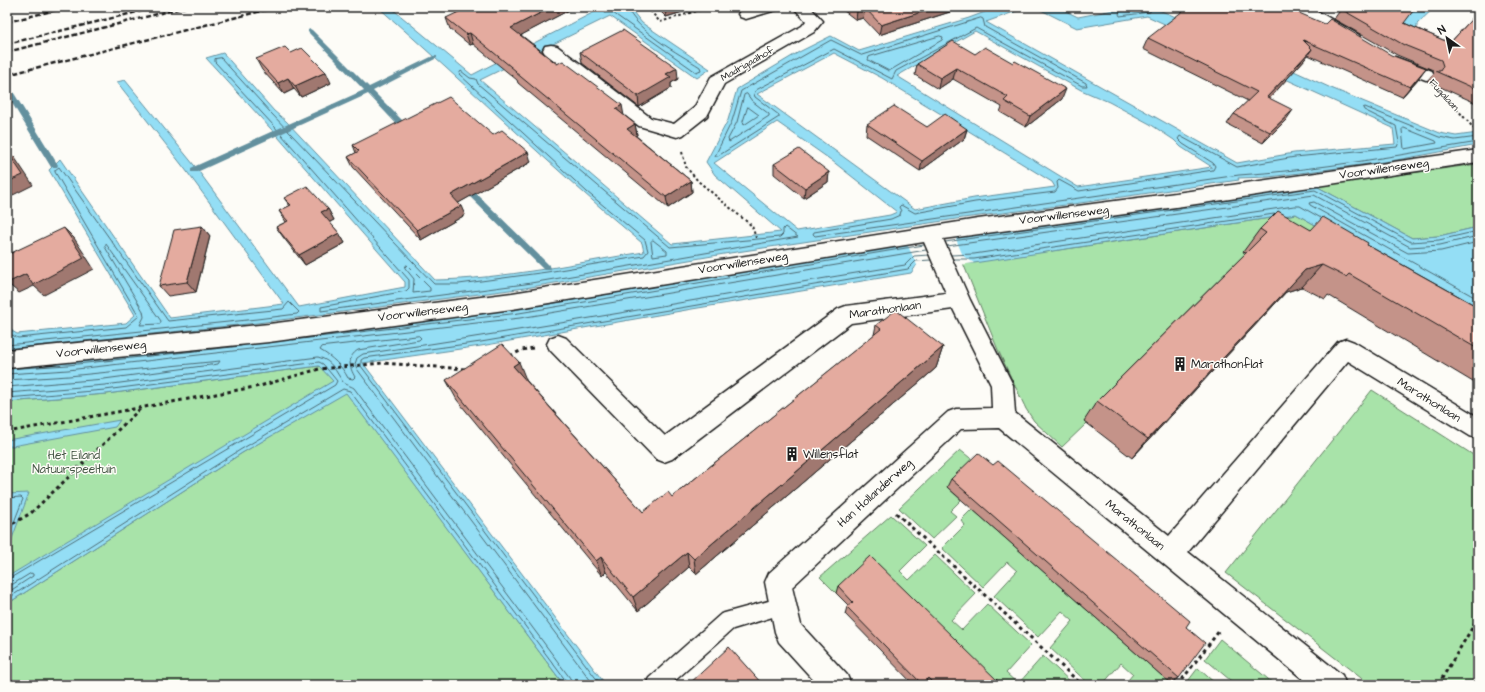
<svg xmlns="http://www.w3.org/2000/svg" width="1485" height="692" font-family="'Architects Daughter',sans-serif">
  <rect width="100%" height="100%" fill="#fdfcf7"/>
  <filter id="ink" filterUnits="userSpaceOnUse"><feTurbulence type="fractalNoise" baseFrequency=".025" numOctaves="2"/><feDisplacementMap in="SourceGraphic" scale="8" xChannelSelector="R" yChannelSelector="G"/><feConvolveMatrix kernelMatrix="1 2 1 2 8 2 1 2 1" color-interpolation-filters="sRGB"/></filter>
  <g filter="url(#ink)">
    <path fill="#a8e3a9" stroke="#628062" d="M1478 164V227L1439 236 1412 238 1316 186Z
      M1296 214 1478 317 1275 243 1062 447 1034 421 1026 409 998 350 963 263 1080 247Z
      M319 366 334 381 7 579V402L106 394Z
      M1372 390 1478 458V685H1370L1226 573Z
      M346 392 564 685H7V604L242 453Z
      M960 450 974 461 947 487 961 500 950 511 956 516 932 539 899 508Z
      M972 509 1170 683 1168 685H1124L1133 674 1121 663 1102 685H1090L1050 648 1073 621 1062 611 1038 637 994 596 1017 571 1007 562 983 587 942 548 965 525 961 520Z
      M891 515 925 546 900 571 909 580 935 555 976 594 951 620 962 630 987 604 1031 645 1006 673 1018 684 1043 656 1074 685H991L836 593 820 577Z
      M1220 639 1274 684 1273 685H1236L1205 659Z
      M1198 668 1217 685H1185Z"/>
    <path fill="#94def5" stroke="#64909e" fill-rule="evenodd" d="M378 7H390L472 75 604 7H629L642 23 710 69 697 78 610 16 480 80 672 244 781 232 715 175 706 162 728 120 737 89 799 52 831 36 859 51 969 18 998 7H1028L986 22 1237 163 1294 153 1395 144 1393 128 1147 16 1077 28 1035 7H1057L1078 17 1129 7H1151L1169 14 1331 88 1440 133 1456 136 1478 133V145L1391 161 1269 177 1238 178 1239 180 1073 204 963 218 730 253 525 288 257 323 7 349V321L12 331 17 334 126 323 135 315 49 170 60 159 170 318 284 304 185 169 117 82 125 80 194 165 299 307 405 287V282L271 129 206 58 223 53 274 111 286 121 435 280C505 279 575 263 644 252L642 243C551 167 467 85 378 7ZM975 31 1081 90 1109 102 1150 124 1174 140 1181 147 1212 167 1078 187 897 76ZM834 53 882 78 1052 182 1055 187 974 198 915 209 757 94ZM777 122 831 160 897 212 890 215 797 231 714 163Z
      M1384 7 1407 17 1418 7H1435L1417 24V33L1409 39Z
      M1316 186 1412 238 1439 236 1478 227V317L1296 214 974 263 917 265 911 273 692 309 481 346 363 363 606 685H564L346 393 242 453 7 604V577L333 381 319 366 106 394 7 402V365L519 309 954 236 1286 191Z
      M120 420 115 427 7 447V440Z
      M29 493 7 552V494Z"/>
    <path fill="#fdfcf7" d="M959 233 956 239 963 256 974 263 960 265 918 267 912 274 917 265 908 246 902 243Z"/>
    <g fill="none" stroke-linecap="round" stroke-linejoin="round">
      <path stroke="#4c6a73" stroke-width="1" d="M605 7V13H613L696 72 701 70 700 67C678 53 637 32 627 7
        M1122 7 1119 14 1120 16 1150 12 1151 7
        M981 18 983 19 985 27 1086 83 1087 86H1082L976 28 896 71 892 79 834 49 756 90 754 94 755 97 779 115V117L718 156H715L732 121 741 91 831 40 861 55Z
        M940 36 943 37 942 40 889 71 868 60 869 57Z
        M221 58 271 113 434 284H459L547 272 644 256 648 251 645 240 587 192 459 74 461 71 470 78 476 79 478 84 670 247 780 237 783 234V229L785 227 798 237 525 284 321 311V307L406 291 409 288V280L274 126 215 62V59Z
        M747 94 752 101 769 114V116L729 142 728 139 737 122 744 95Z
        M748 107 759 115 744 125 743 122Z
        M1404 128 1436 141 1437 143 1404 149 1402 130Z
        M1478 137 1455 140 1439 137 1365 107 1363 108 1364 110 1396 126 1399 142 1397 147 1295 157 1237 167 1180 136 1178 139 1183 144 1213 163 1215 166 1213 170 1079 191 1059 180 1057 182 1058 188 1055 192 975 202 915 213 901 205 899 207 901 211 900 215 891 219 814 232 813 234 815 236 1239 175C1319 170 1399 155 1478 142
        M653 240 667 251V254L653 256 651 242Z
        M945 242 1315 190 1411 242 1439 240 1478 231
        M1478 242 1441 251 1408 253 1314 202 1309 203 1310 205 1478 299
        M106 244 161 321 160 324 140 325 144 317 143 311 105 247Z
        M947 246 1314 195 1410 247 1440 245 1478 236
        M951 255 974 254 1294 206H1300L1321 218
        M953 259H974L1274 214
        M407 265 430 288V291L413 293 414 279 405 268Z
        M7 330 10 334 18 338 126 327 139 316 55 172V170L59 167 168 321 283 309 289 302 299 312 297 314 257 319 7 345
        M419 336 421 338 419 340 358 350C347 357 349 367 355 377L353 379 348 378C342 366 332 357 320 350L322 347Z
        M293 340 519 313 924 245
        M7 369 68 365 241 346
        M7 374 68 370 520 318 926 250
        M7 380 69 376 220 361 218 364 104 379 7 387
        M7 393 105 385 318 357C333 361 335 371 343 382 344 384 351 386 354 388L570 678 572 685
        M7 398 105 390 319 362 323 364 337 381 335 385 7 580
        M7 498 21 497 23 499 7 540
        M7 585 13 584 31 573 33 574V576L7 593
        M7 599 240 450 343 389 350 391 566 681 567 685
        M594 685 357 369 355 364 357 358 363 354C544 328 724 294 905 265L914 256 929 255
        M601 685 361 366V360L364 358 481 342 908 269 916 261 931 260"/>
      <path fill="#64909e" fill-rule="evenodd" d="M310 29 312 30 369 87 433 56H437V58L373 91 411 129V133H405L368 94 197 172H191V168L364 90 308 32V30Z
        M7 90H12L58 165 57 167H51L7 95Z
        M464 183 467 184 550 266 551 268 550 270H544L461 188 460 186 461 184Z"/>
      <defs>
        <path id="service" d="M783 597 789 600 792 606 789 612 733 629 670 685H646L649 678 721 614Z"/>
        <path id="minor" d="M753 7H778L776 10 746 19 740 17 738 14 740 11Z
          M793 7H810L823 21 814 32 724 84 707 116 683 135 677 137 639 126 545 54 543 50 545 46 551 45 557 46 651 118 674 124 694 108 711 77 802 26 806 21Z
          M1291 7H1310L1359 35 1361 38 1359 41 1353 43 1347 41 1293 10Z
          M1395 57 1432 71 1434 75 1432 79 1426 80 1389 66 1387 62 1389 58Z
          M1478 150V162L1183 206 943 239 970 300 1013 385 1015 413 1169 536 1338 342 1346 339 1354 342 1478 417V439L1470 436 1348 361 1188 552 1342 675 1346 685H1310L999 428 961 429 792 587 801 625 847 675 851 685H818L779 642 775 632 765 582 769 573 948 412 956 409 992 408 991 385 953 309 851 323 672 459 664 462 656 459 550 350 547 344 550 338 558 335 566 338 665 436 838 309 846 306 946 293 924 242 512 309 269 342 7 368V350L269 324 512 293 978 219 1183 192Z"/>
      </defs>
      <use href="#service" stroke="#1c1c1c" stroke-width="3"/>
      <use href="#minor" stroke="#1c1c1c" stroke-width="3"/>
      <path stroke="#1c1c1c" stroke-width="2" stroke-dasharray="2.5 2.5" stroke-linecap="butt" d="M647 7 660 22 710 7
        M1440 90 1478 133
        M682 152 686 167 698 181 752 226 756 238"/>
      <path stroke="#1c1c1c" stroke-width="3" stroke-dasharray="3.5 3.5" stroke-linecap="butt" d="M510 356 522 350 533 348
        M7 432 260 386 319 369 383 363 467 369
        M896 513 1082 685
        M7 527 31 513 141 408
        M1178 685 1219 631
        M1438 685 1478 618"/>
      <use href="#service" fill="#fdfcf7" fill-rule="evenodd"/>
      <use href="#minor" fill="#fdfcf7" fill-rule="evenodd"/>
      <path stroke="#1c1c1c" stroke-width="2.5" stroke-dasharray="5 2.5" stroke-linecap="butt" d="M7 22 68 7
        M7 44 157 7
        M7 52 185 7
        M7 75 277 7"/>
    </g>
    <path fill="#c49389" stroke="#1c1c1c" d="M656 7H699L666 17Z
      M839 7H965L879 35 863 18 856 20Z
      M1285 7 1418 79 1402 97 1308 55 1305 59 1269 98 1286 120 1263 143 1227 124 1234 114 1248 101 1143 49 1148 38Z
      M573 8 521 35 635 124 637 135H635L691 181 692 192 668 208 518 83 517 80 473 44 470 45 450 29 446 18Z
      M1341 9 1404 23 1450 43 1478 12V104L1427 81 1434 73 1433 70 1397 55 1334 19Z
      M580 52 678 79 671 83V88L639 107 582 63Z
      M291 53 331 83 301 97 294 89 284 94 262 70 256 59Z
      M975 54 1062 99 1026 127 1000 112 1002 107 953 79 938 89 915 75 917 64Z
      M867 124 967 129 964 139 920 171 866 135Z
      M493 135 531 162 458 203 465 215 421 240 353 167 348 157 356 153 353 145Z
      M774 164 829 172 828 182 804 198 774 174Z
      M284 198 328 209 334 220 329 222 339 233 345 243 305 265 283 237 276 227 286 222 279 211 290 206Z
      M202 226 210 236 196 292 168 296 159 286Z
      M1260 229 1311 230 1367 245 1478 307V385L1328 295 1325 299 1302 287 1286 292 1132 458 1084 421 1097 401 1246 253 1243 252Z
      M876 325 943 347 936 368 696 574 689 567 638 611 606 572 602 576 457 400 446 380H526L643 512 672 497 874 335Z
      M993 465 1186 627 1179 678 1170 683 947 487 951 479Z
      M838 586 1002 685H926L924 683 922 685H914L845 614 847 607 849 606 836 593Z
      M1286 679 1293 685H1273L1274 684Z"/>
    <path fill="#a0786f" stroke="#1c1c1c" d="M552 7H573V8L514 39 511 28Z
      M665 7H699L666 17Z
      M937 7H965L879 35 881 25Z
      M865 8 863 18 856 20 857 11Z
      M470 33 473 44 470 45 466 34Z
      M1312 49 1305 59 1261 108 1267 97Z
      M677 68 678 79 671 83V88L639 107 638 96 666 74Z
      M956 68 953 79 938 89 940 78Z
      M1426 68 1418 79 1402 97 1410 87Z
      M326 72 331 83 301 97 295 86Z
      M288 78 294 89 284 94 278 83Z
      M1066 89 1062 99 1026 127 1030 116Z
      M622 105 624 116 616 109Z
      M1293 110 1286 120 1263 143 1270 132Z
      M635 124 637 135 628 139 627 129Z
      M967 129 964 139 920 171 922 161Z
      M7 150 15 158 33 185 7 198Z
      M528 152 531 162 455 205 451 195Z
      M829 172 828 182 804 198 805 188Z
      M691 181 692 192 668 208 666 197Z
      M461 206 465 215 421 240 417 230Z
      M328 209 334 220 328 223 321 212Z
      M202 226 210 236 196 292 187 282Z
      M64 228 74 238 94 269 44 295 34 286 19 293 7 283 26 274Z
      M339 233 345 243 305 265 299 255Z
      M1322 265 1302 287 1286 292 1132 458 1148 439 1305 270Z
      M943 347 936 368 696 574 694 559Z
      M519 362 527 382 513 366Z
      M687 552 689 567 638 611 633 597Z
      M601 557 606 572 602 576 596 561Z"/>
    <path fill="#e4ab9f" stroke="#1c1c1c" d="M469 7H552L511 28 557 64 563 61 622 105 616 109 635 124 627 129 691 181 666 197 515 72 516 71 470 33 466 34 446 18Z
      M852 7H937L881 25 865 8 857 11Z
      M1188 7H1285L1325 24 1330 19 1391 55 1426 68 1410 87 1303 40 1312 49 1267 97 1293 110 1270 132 1234 114 1257 92 1148 38Z
      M1343 7H1416L1404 23 1450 43 1478 12V90L1435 71H1440L1443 66 1441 60 1404 45 1341 9Z
      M623 30 677 68 666 74 671 77 638 96 580 52Z
      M953 41 975 54 985 47 1013 63 1015 61 1066 89 1030 116 1004 101 1008 97 956 68 940 78 917 64Z
      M285 47 291 53 302 48 326 72 295 86 288 78 278 83 256 59Z
      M449 97 493 135 502 130 528 152 451 195 461 206 417 230 348 157 359 151 353 145Z
      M894 106 927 127 945 114 967 129 922 161 867 124Z
      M799 149 829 172 805 188 774 164Z
      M7 151 23 175 7 182Z
      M307 186 328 209 321 212 339 233 299 255 276 227 288 221 279 211 291 205 284 198Z
      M1278 211 1311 230 1323 217 1368 243 1367 245 1478 307V349L1349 274 1346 277 1322 265 1305 270 1148 439 1097 401 1266 233 1260 229Z
      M202 226 187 282 159 286 174 230Z
      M64 228 84 258 33 285 26 274 7 283V255Z
      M896 310 943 347 694 559 687 552 633 597 601 557 596 561 446 380 502 344 519 362 513 366 643 512 668 492 672 497 881 329 876 325Z
      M978 453 993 465 998 461 1190 621 1186 627 1205 643 1179 678 951 479Z
      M870 556 1002 685H935L928 678 922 684 847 607 853 602 838 586Z
      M729 647 763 685H688Z
      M1286 679 1293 685H1281Z"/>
  </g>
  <defs>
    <symbol id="building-bare" viewBox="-9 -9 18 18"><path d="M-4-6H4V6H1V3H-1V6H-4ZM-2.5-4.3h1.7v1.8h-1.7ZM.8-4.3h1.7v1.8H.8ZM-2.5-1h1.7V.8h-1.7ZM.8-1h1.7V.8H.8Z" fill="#1c1c1c" stroke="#fdfcf7" stroke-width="2.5" paint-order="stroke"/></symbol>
  </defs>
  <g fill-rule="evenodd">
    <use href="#building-bare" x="1170" y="354" width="20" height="20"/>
    <use href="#building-bare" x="782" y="444" width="20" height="20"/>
  </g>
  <g text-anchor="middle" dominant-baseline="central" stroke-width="3" stroke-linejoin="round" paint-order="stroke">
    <g font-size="10" fill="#1c1c1c" stroke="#fdfcf7">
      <text transform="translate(747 64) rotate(-30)">Madrigaalhof</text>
      <text transform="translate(1444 95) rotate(48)">Fugalaan</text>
    </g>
    <g font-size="12" fill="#1c1c1c" stroke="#fdfcf7">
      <text transform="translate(1384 169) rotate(-8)">Voorwillenseweg</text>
      <text transform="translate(1064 215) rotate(-7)">Voorwillenseweg</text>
      <text transform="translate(743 263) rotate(-9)">Voorwillenseweg</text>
      <text transform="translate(885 310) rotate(-8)">Marathonlaan</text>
      <text transform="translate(423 312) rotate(-7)">Voorwillenseweg</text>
      <text transform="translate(101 349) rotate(-6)">Voorwillenseweg</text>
      <text transform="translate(1429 400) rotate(32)">Marathonlaan</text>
      <text transform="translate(875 493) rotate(-42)">Han Hollanderweg</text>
      <text transform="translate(1135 525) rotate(39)">Marathonlaan</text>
    </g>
    <g font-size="12" fill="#1c1c1c" stroke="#fdfcf7" text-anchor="start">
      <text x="1191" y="364">Marathonflat</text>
      <text x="803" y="454">Willensflat</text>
    </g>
    <g font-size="12" fill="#465846" stroke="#fdfcf7">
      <text x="74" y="455">Het Eiland<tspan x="74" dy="14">Natuurspeeltuin</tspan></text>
    </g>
  </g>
  <rect width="1485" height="692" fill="none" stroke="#fdfcf7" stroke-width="24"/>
  <rect x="12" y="12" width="1461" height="668" fill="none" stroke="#1c1c1c" stroke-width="1.5" filter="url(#ink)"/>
  <g transform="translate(1447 38) rotate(327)" stroke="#fdfcf7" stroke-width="3" paint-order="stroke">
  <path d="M0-3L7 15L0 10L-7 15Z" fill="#1c1c1c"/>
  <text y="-6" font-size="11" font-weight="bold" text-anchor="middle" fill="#1c1c1c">N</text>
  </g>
</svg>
